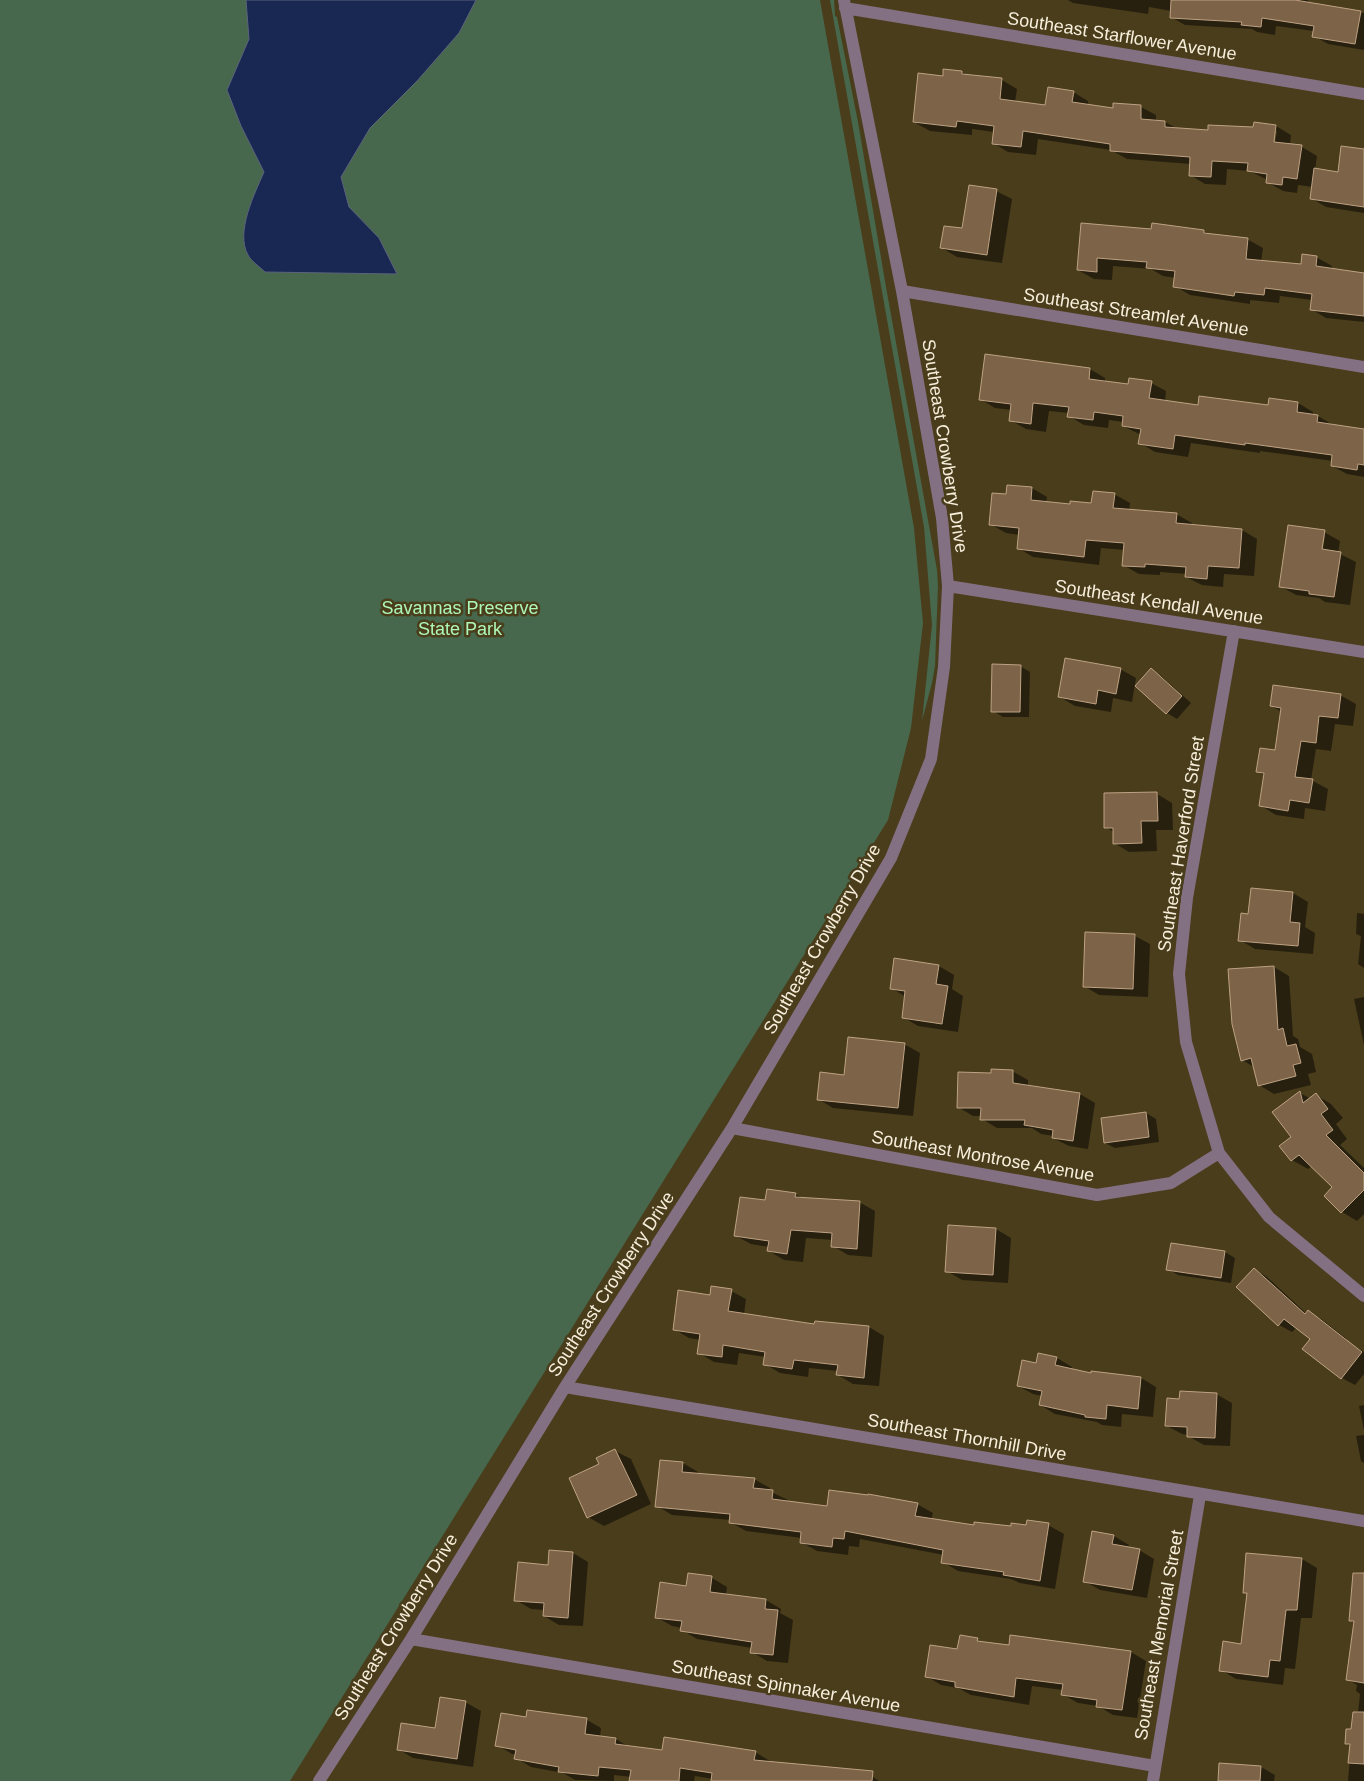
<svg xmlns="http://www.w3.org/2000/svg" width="1364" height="1781" font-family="Arial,sans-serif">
  <rect width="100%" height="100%" fill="#4a3d1b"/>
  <path fill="#47684c" d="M0 0H820L914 528 923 623 911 728 888 820 290 1781H0Z
    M830 0H834L835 16 837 17 858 122 886 287 937 570 938 586 935 666 932 683 922 721 932 625 924 527Z"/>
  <path fill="#192753" stroke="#5c637c" d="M246 0H476L459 33 417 81 370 128 341 177 349 207 379 238 397 274 265 272C260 267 251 261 248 255 235 232 255 193 264 172L241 126 227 90 249 39Z"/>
  <path fill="#0007" fill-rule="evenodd" d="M1068 0H1308V3L1364 13V50L1328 44 1314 36V31L1276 26 1275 35 1257 32 1252 29 1185 25 1171 17V11L1149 7 1148 14 1073 3Z
    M962 72 968 76 1002 80 1017 89 1015 102 1046 106 1073 92 1088 101V106L1114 109 1141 107 1156 115V121L1165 122 1178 129 1209 131 1276 126 1291 135 1290 145 1302 147 1317 156 1315 170 1339 174 1364 151V213L1326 207 1311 198 1313 187 1298 185 1297 193 1283 191 1267 182 1268 180 1249 171 1227 169 1226 185 1205 184 1190 175 1191 164 1127 159 1111 150 1038 139 1036 155 1008 152 993 143 994 132 972 129V135L930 131 914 122 944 77ZM1274 131H1277L1274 148H1272Z
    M996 191 1012 199 1002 263 957 257 942 248 964 230Z
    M1082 224 1153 230 1204 231 1212 236 1247 239 1263 248 1261 262 1302 265 1316 257 1332 266 1331 270 1364 274V322L1326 318 1311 309 1312 300 1280 296 1279 303 1250 300V304L1190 295 1175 286 1176 278 1163 276 1151 269 1113 266 1112 280 1094 279 1078 270Z
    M986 355 1090 369 1105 378V382L1129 385 1151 383 1166 391 1165 401 1199 406 1269 407 1298 403 1313 412V415L1318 416 1333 425 1364 430V477L1347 474 1332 466 1333 461 1260 451V453L1191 443 1188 457 1155 452 1140 443 1141 435 1123 426V422L1109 420 1108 428 1084 425 1069 416V413L1049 411 1046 432 1026 429 1010 420 1012 410 995 408 980 399Z
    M1032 488 1047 497 1046 502 1093 505 1114 494 1130 503 1129 511 1176 514 1192 523 1191 526 1242 530 1257 539 1254 576 1224 574 1223 587 1202 585 1186 577 1187 574 1160 572V575L1139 574 1123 565 1125 550 1101 548 1099 565 1033 557 1018 548 1020 535 1006 533 990 524 1007 496Z
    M1324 532 1340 541 1338 553 1356 562 1350 605 1325 602 1319 598 1296 595 1280 586ZM1323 536H1325L1322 556 1320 555Z
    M1020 666 1030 672 1029 717H1003L993 711Z
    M1120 669 1136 678 1132 702 1113 698 1111 712 1075 706 1060 697Z
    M1151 670 1161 676 1191 703 1177 719 1167 713 1136 686Z
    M1340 695 1356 704 1353 726 1335 724 1331 751 1316 749 1311 780 1328 789 1325 811 1305 808 1304 819 1276 815 1261 806 1265 776 1258 771 1276 752 1282 712 1271 706Z
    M1157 794 1172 803 1173 830H1156L1157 851 1129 852 1114 843V832L1105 827Z
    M1293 893 1308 902 1305 927 1315 933 1313 954 1255 949 1240 940 1249 915Z
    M1357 913 1364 914V968L1358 964 1361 936 1356 934Z
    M1086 933 1135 936 1150 944 1148 997 1099 995 1084 986Z
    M939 966 954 975 952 989 963 996 958 1032 918 1026 903 1017 906 997 891 988Z
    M1274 967 1289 976 1293 1036 1298 1039 1300 1047 1312 1054 1316 1072 1308 1074 1311 1085 1274 1094 1259 1085 1254 1067 1242 1060Z
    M1364 997V1045L1354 999Z
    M904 1044 920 1053 913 1116 833 1108 818 1099 845 1076Z
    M1012 1071 1028 1080V1087L1080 1094 1095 1103 1088 1149 1069 1146 1053 1138 1054 1136 1041 1134 1032 1128H997L982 1119V1116H973L958 1107 992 1074Z
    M1300 1093 1311 1099 1316 1095 1331 1104 1343 1118 1336 1124 1347 1139 1340 1145 1364 1168V1214L1357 1221 1342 1212 1334 1187 1312 1166 1308 1169 1292 1160 1293 1137Z
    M1146 1113 1156 1119 1159 1142 1115 1148 1105 1143Z
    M795 1194 805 1199 859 1202 875 1211 872 1257 848 1255 833 1246V1240L806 1238 803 1262 784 1260 769 1251V1247L751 1244 736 1236 767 1202Z
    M950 1226 996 1229 1011 1238 1008 1283 962 1280 947 1271Z
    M1225 1252 1235 1258 1231 1283 1178 1275 1168 1269Z
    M1254 1269 1267 1277 1307 1314 1308 1312 1321 1319 1347 1339 1345 1341 1364 1352V1374L1355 1385 1342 1378 1311 1338 1297 1327 1292 1332 1279 1325Z
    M731 1291 746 1299 744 1314 816 1325V1322L869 1327 884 1336 879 1386 853 1384 838 1375V1371L809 1368 808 1377 780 1373 765 1364 766 1357 739 1353 737 1365 714 1362 699 1353 701 1340 689 1338 674 1329 711 1296Z
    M1039 1355 1057 1358 1072 1367 1071 1370 1092 1374V1372L1141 1378 1156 1387 1153 1417 1122 1414 1121 1427 1102 1425 1097 1422 1055 1414 1040 1405 1042 1396 1033 1394 1018 1386 1037 1364Z
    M1216 1394 1232 1403 1230 1446 1204 1445 1188 1436V1435L1182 1434 1167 1426 1180 1400Z
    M1364 1405V1430L1359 1406Z
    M1364 1435V1463L1361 1461 1356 1436Z
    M615 1451 631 1459 651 1504 604 1526 588 1517 601 1464Z
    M683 1463 698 1472V1474L754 1479 770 1488 769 1491 788 1500V1502L828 1508 917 1504 933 1513 931 1520 975 1526 1012 1528 1048 1525 1064 1534 1055 1589 1020 1583 1011 1579 958 1571 943 1562 944 1555 860 1539 859 1547 849 1546 848 1555 817 1551 801 1542 802 1538 746 1531 730 1522 731 1520 672 1515 657 1506Z
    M1114 1536 1129 1545 1128 1548 1139 1550 1154 1559 1147 1598 1100 1590 1084 1581Z
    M573 1553 588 1562 583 1626 559 1625 544 1616 545 1610 531 1609 516 1600 549 1566Z
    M1302 1559 1317 1568 1312 1618H1301L1295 1669 1285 1668 1283 1685 1236 1679 1221 1670 1243 1645 1248 1594 1244 1592Z
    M1354 1572 1364 1573V1781H1348L1351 1746 1346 1743 1356 1731 1360 1694 1356 1691 1357 1685 1347 1679 1355 1623 1350 1620Z
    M712 1578 727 1587 726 1595 766 1600 781 1609 780 1613 793 1620 788 1663 767 1661 752 1652V1648L697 1639 682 1630V1628L672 1626 656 1617 688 1587Z
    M977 1640 983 1643 1010 1647 1131 1652 1146 1661 1137 1718 1113 1715 1098 1706 1078 1703 1062 1694 1063 1690 1032 1686 1029 1705 971 1695 958 1688 941 1685 926 1676 958 1651Z
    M465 1702 481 1711 473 1767 413 1758 398 1749 436 1730Z
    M527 1718 587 1720 601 1728 600 1737 616 1739 629 1747 663 1752H755L770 1761V1763L864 1771 879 1781H712L713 1779 695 1776 694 1781H631V1777L614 1775V1781L575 1780 563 1773 531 1767 516 1758V1755L512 1754 497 1745Z
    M1261 1767 1275 1775 1274 1781H1219Z"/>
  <path fill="#7d6347" stroke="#bea284" d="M1171 0H1295L1361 11 1355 44 1312 37 1314 26 1262 18 1261 27 1241 25 1242 22 1170 18Z
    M943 69 962 71V74L1002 78 1000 99 1045 105 1048 87 1074 91 1072 102 1113 108V103L1141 105V119L1165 121V127L1208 130V125L1253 127 1254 122 1276 125 1274 142 1302 145 1297 179 1283 177 1282 185 1266 183 1267 174 1247 171 1248 163 1212 161 1211 177 1189 176 1190 157 1110 151V144L1023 131 1021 147 992 144 994 126 957 121 956 127 913 122 918 73 943 76Z
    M1341 146 1364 149V207L1310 199 1314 168 1338 172Z
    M969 185 997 189 987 255 940 248 944 226 962 228Z
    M1081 223 1151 229 1152 223 1204 230V233L1248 238 1246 259 1301 264 1302 254 1317 256 1316 266 1364 273V316L1310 310 1312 294 1265 288 1264 295 1235 292 1234 296 1173 287 1175 271 1146 268 1147 262 1097 258V272L1077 270Z
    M985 354 1090 368 1089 379 1128 384 1129 378 1152 381 1149 398 1198 405 1199 396 1268 405 1269 398 1298 402 1297 412 1318 415 1317 422 1364 429V465L1358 464 1357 470 1331 466 1332 455 1245 443V445L1175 435 1173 449 1138 444 1141 429 1122 426 1123 416 1094 412 1093 420 1067 417 1069 407 1033 403 1031 424 1009 421 1011 404 979 400Z
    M1007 485 1032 487 1031 500 1070 504V501L1091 503 1093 491 1115 493 1113 508 1177 513 1176 523 1242 529 1239 568 1208 566 1207 579 1185 577 1186 567 1145 564V567L1122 566 1124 543 1086 540 1084 557 1017 549 1019 528 989 525 992 493 1006 494Z
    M1288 525 1325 530 1322 549 1341 552 1334 597 1309 594V591L1279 587Z
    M1065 658 1121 668 1116 694 1098 690 1096 704 1058 697Z
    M992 664 1021 665 1020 712H991Z
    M1151 668 1182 696 1166 714 1135 686Z
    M1273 685 1341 694 1338 718 1319 716 1316 743 1301 741 1295 777 1313 779 1309 803 1290 800 1288 811 1259 806 1264 773 1256 772 1260 748 1275 750 1281 708 1270 706Z
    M1157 792 1158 821H1141L1142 843 1113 844V828H1104V793Z
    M1251 888 1293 892 1290 922 1300 923 1298 946 1238 941 1241 913 1248 914Z
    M1085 932 1135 934 1133 989 1083 987Z
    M894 958 939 965 936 984 948 986 942 1024 902 1018 905 991 890 989Z
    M1274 966 1278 1030 1283 1028 1287 1046 1296 1044 1301 1063 1293 1065 1296 1076 1258 1086 1251 1058 1241 1061 1232 1024 1228 969Z
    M848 1037 905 1043 898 1108 817 1100 820 1072 844 1075Z
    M991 1069 1013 1070V1083L1080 1093 1073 1141 1052 1138 1053 1130 1024 1125 1025 1120H980L981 1108H957L958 1072 991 1073Z
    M1300 1091 1303 1103 1316 1093 1328 1109 1321 1114 1333 1130 1326 1135 1364 1173V1190L1341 1213 1324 1196 1332 1187 1299 1155 1291 1161 1279 1146 1291 1137 1272 1112Z
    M1146 1112 1149 1137 1104 1143 1101 1118Z
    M767 1189 796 1193 795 1197 860 1201 857 1249 831 1247 832 1233 791 1230 787 1254 767 1251 769 1241 734 1236 740 1197 765 1200Z
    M948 1225 996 1228 993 1275 945 1272Z
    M1171 1243 1225 1251 1221 1278 1166 1270Z
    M1254 1268 1305 1314 1308 1310 1362 1352 1341 1379 1302 1349 1310 1339 1284 1319 1278 1326 1236 1287Z
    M711 1286 732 1289 728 1311 814 1324 815 1321 869 1326 864 1378 836 1375 838 1365 794 1360 792 1369 763 1365 765 1352 723 1345 722 1357 697 1354 700 1334 673 1330 678 1290 710 1295Z
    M1038 1353 1057 1357 1055 1365 1091 1373V1371L1141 1377 1138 1409 1107 1405 1106 1419 1085 1417V1415L1039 1405 1042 1391 1017 1386 1022 1360 1036 1363Z
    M1180 1391 1217 1393 1215 1438 1187 1437V1427L1165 1426 1167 1398 1179 1399Z
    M615 1449 637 1495 587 1518 569 1478 599 1464 596 1458Z
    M660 1460 683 1462 682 1472 755 1478 753 1488 773 1490 772 1499 827 1506 829 1490 868 1495V1494L918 1503 915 1516 974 1525V1522L1011 1526V1523L1026 1525 1027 1520 1049 1523 1040 1581 1003 1575 1004 1572 941 1563 943 1550 845 1531 844 1539 833 1538 832 1547 800 1543 801 1532 729 1523 730 1514 655 1507Z
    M1092 1531 1114 1535 1112 1544 1140 1549 1132 1590 1083 1582Z
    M549 1550 573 1552 568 1618 543 1616 544 1603 514 1601 518 1562 548 1565Z
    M1246 1553 1302 1558 1297 1610H1286L1280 1661 1270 1660 1268 1677 1219 1671 1223 1641 1241 1644 1247 1593H1243Z
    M688 1573 712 1576 710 1592 766 1599 765 1609 778 1610 773 1655 750 1653 752 1642 680 1631 682 1621 655 1618 660 1582 686 1586Z
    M1353 1573H1364V1683L1346 1680 1354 1621H1349Z
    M960 1635 978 1638 977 1641 1009 1645 1010 1635 1131 1651 1122 1710 1096 1707 1097 1700 1061 1695 1063 1684 1016 1678 1014 1697 955 1687V1682L925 1677 930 1645 957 1649Z
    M440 1697 466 1701 457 1759 397 1750 401 1723 435 1728Z
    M527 1710 587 1718 585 1734 616 1738 615 1744 662 1750 664 1737 684 1740 756 1751 754 1760 873 1771 872 1781H711L712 1773 680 1768 679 1781H629L631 1770 599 1767 598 1776 558 1772 559 1767 514 1759 516 1750 495 1746 501 1713 526 1717Z
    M1353 1712H1364V1764L1348 1763 1350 1744H1345L1346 1729H1351Z
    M1219 1763 1261 1766 1260 1781H1218Z"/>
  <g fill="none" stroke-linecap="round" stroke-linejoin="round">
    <path stroke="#847083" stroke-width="12" d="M845 8 1364 94
      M902 291 1364 367
      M948 586 1364 652
      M1234 631 1187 898 1179 974 1186 1042 1219 1153 1269 1217 1364 1296
      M732 1128 1097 1195 1171 1183 1219 1153
      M565 1387 1364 1521
      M411 1639 1155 1766
      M319 1781 411 1639 565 1387 732 1128 891 858 931 759 944 667 948 586 942 518 902 291 844 0
      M1153 1781 1200 1495"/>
  </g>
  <g text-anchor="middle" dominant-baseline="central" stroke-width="5" stroke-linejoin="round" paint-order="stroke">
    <g font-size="18" fill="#f7efdc" stroke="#4a3d1b">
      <text transform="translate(1122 36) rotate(9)">Southeast Starflower Avenue</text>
      <text transform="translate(1136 312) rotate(9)">Southeast Streamlet Avenue</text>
      <text transform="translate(945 446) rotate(81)">Southeast Crowberry Drive</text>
      <text transform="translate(1159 602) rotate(9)">Southeast Kendall Avenue</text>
      <text transform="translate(1181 844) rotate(-81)">Southeast Haverford Street</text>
      <text transform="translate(822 939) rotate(-60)">Southeast Crowberry Drive</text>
      <text transform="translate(983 1156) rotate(10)">Southeast Montrose Avenue</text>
      <text transform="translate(611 1284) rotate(-57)">Southeast Crowberry Drive</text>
      <text transform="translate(967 1437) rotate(10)">Southeast Thornhill Drive</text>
      <text transform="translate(396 1627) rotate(-58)">Southeast Crowberry Drive</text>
      <text transform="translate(1159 1635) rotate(-80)">Southeast Memorial Street</text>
      <text transform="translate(786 1686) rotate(10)">Southeast Spinnaker Avenue</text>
    </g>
    <g font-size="18" fill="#adf7b8" stroke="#4a3d1b">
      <text x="460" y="608">Savannas Preserve<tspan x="460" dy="21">State Park</tspan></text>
    </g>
  </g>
</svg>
